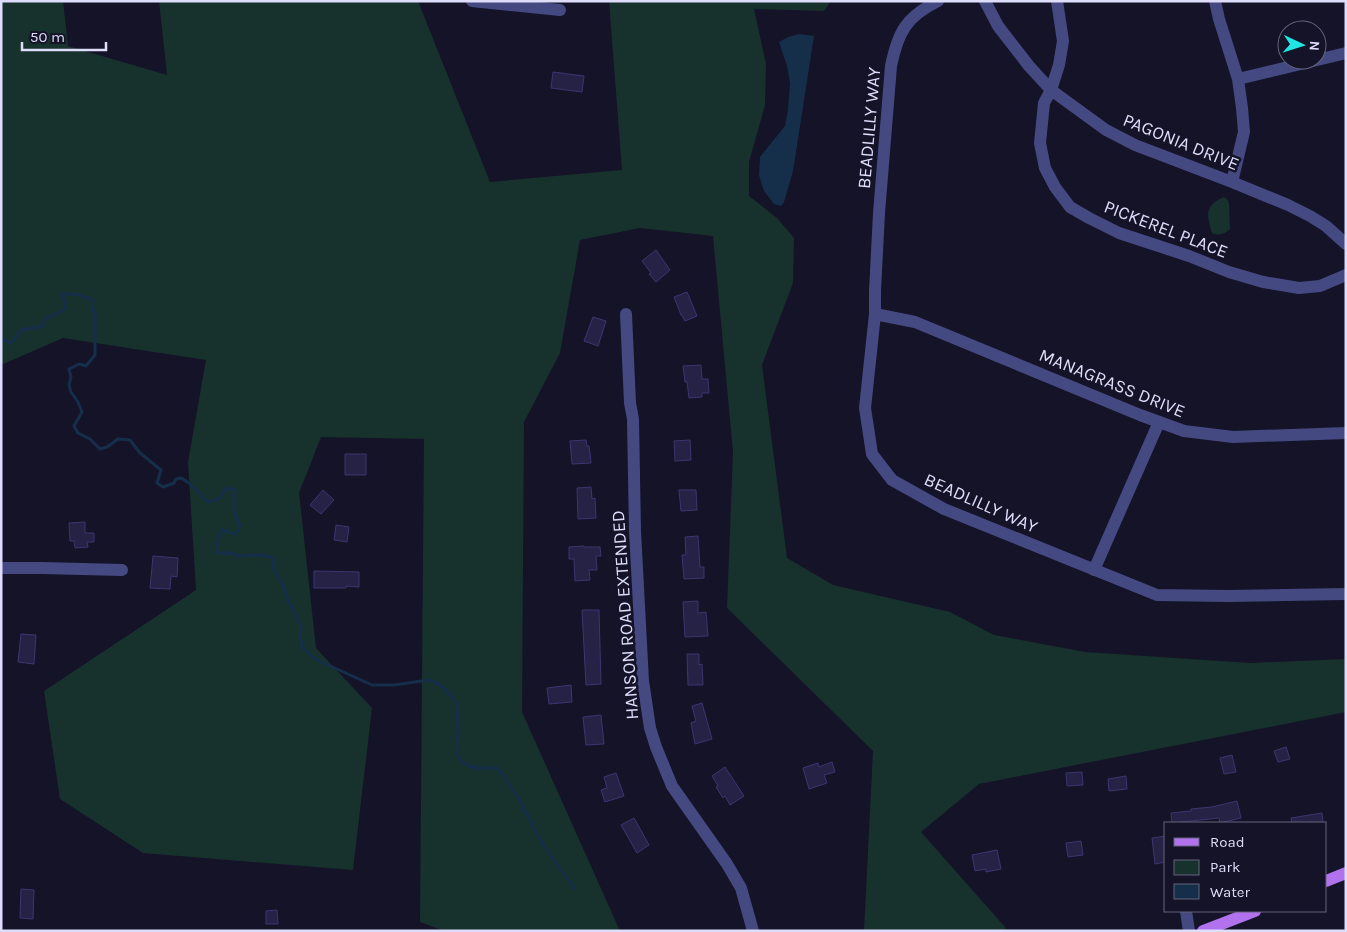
<svg xmlns="http://www.w3.org/2000/svg" width="1347" height="932" font-family="Karla,sans-serif">
  <rect width="100%" height="100%" fill="#151328"/>
  <path fill="#17312d" d="M1 1H63L68 46 167 75 159 1H200V2L221 1H418L490 182 622 170 609 1H831L824 11 754 9 766 64 765 105 749 162V196L777 218 794 238 793 283 762 365 787 558 833 585 950 612 994 635 1085 652 1250 663 1346 659V712L979 784 921 832 1005 927 1006 931H864L873 751 727 608 733 452 713 236 640 228 580 240 560 353 524 422 522 712 620 931H445L420 922 424 439 321 437 299 493 316 648 372 708 353 870 143 853 60 799 44 691 196 590 188 462 206 360 63 338 1 365Z
    M1224 197 1228 200 1229 204 1230 229C1225 234 1219 236 1212 233 1206 214 1205 205 1224 197Z"/>
  <path fill="#152f4a" d="M799 34 814 36 793 171 784 202 781 206 774 204 764 191 759 175 760 157 785 126 788 110 790 83 787 66 779 42 788 37Z"/>
  <g fill="none" stroke-linecap="round" stroke-linejoin="round">
    <path stroke="#152f4a" stroke-width="3" d="M1 339 11 343 21 330 43 326 45 318 51 317 65 309V302L62 294C73 293 83 295 93 300L92 308 95 314V355L86 366 79 364 69 369 71 377 69 385 71 392 78 402 82 412 74 426 78 433 90 439 100 449 107 447 118 439 130 440 140 453 161 470 157 483 163 487 174 483 176 479 181 478 189 483 208 502 218 499 223 492 228 488 234 490V512L240 525 236 534 221 530C220 540 215 542 217 553H230L239 556 261 555 274 558 273 568 284 587 288 601 296 615 301 626 300 635 302 647 315 659 372 685H394L429 680 437 683 452 696 457 703 458 732 456 753 461 762 475 768H496L502 773 520 801 540 840 574 888"/>
  </g>
  <path fill="#252246" stroke="#3b3670" d="M553 72 584 76 582 92 551 88Z
    M656 250 670 270 656 282 649 274 651 273 642 261Z
    M687 292 697 316 685 321 682 315H681L674 297Z
    M593 317 606 321 598 346 584 341Z
    M701 365 702 379H708L709 393H702V397L689 398 687 382H685L683 366Z
    M586 440 587 446H589L590 453 591 463 572 464 570 441Z
    M690 440 691 460 675 461 674 441Z
    M345 454H366V475H345Z
    M591 487 592 499 595 498 596 518 578 519 577 488Z
    M323 490 334 500 321 514 310 505Z
    M679 490H696L697 510 681 511Z
    M85 522V533H94V542H87L88 547 75 548 74 541H70L69 523Z
    M336 525 349 527 347 542 334 540Z
    M698 536 700 567H704V578L684 579 682 555H686L685 537Z
    M584 546V547H600L601 556H596L597 570H589L590 580 575 581 574 559H569V547Z
    M153 556 178 558 177 577 171 576 170 589 150 588Z
    M314 571 359 572V587L346 586V588H314Z
    M698 601V613L706 612 708 636 685 637 683 602Z
    M582 610H599L601 684 586 685Z
    M21 634 36 635 34 664 18 662Z
    M687 654H699V665L702 664 703 685H688Z
    M571 685 572 702 549 704 547 688Z
    M702 703 712 739 695 744 691 723 696 721 692 706Z
    M601 715 604 744 586 745 583 717Z
    M1286 747 1290 759 1278 762 1274 751Z
    M1232 755 1236 772 1224 774 1220 758Z
    M832 762 835 772 824 775 827 783 809 789 803 768 818 763 819 767Z
    M725 767 744 796 730 805 725 796 723 798 716 787 718 786 712 776Z
    M1082 772 1083 785 1067 786 1066 773Z
    M616 773 624 796 605 802 601 790 607 788 604 777Z
    M1126 776 1127 789 1109 791 1108 779Z
    M1237 801 1241 818 1220 823 1219 818 1172 823 1171 813 1191 811V809L1212 807Z
    M1322 813 1323 823H1292L1291 818Z
    M634 818 649 845 637 853 621 825Z
    M1166 836V862L1155 864 1152 838Z
    M1081 841 1083 855 1068 857 1066 843Z
    M997 850 1001 869 986 872V869L975 871 972 855Z
    M21 889 34 890 33 919 20 918Z
    M277 910 278 924H266V911Z"/>
  <g fill="none" stroke-linecap="round" stroke-linejoin="round">
    <path stroke="#444981" stroke-width="12" d="M472 1 560 10
      M938 1C906 17 898 32 891 66L879 213 875 291V314L865 408 872 454 892 480 944 509 1157 595 1229 596 1346 594
      M985 1 998 26 1029 66 1051 90 1106 130 1135 145 1232 182 1288 205 1310 216 1326 226 1346 244
      M1057 1 1063 41 1059 65 1051 90 1044 103 1040 143 1045 168 1055 187 1070 207 1089 218 1119 233 1189 256 1229 272 1263 282 1299 288 1320 286 1346 275
      M1215 1 1219 19 1238 79 1242 108 1244 132 1232 182
      M1317 60 1346 53
      M1238 79 1317 60
      M626 314 630 403 633 419 635 531 643 681 650 728 656 747 672 786 727 864 741 888 753 931
      M875 314 915 322 1140 415 1184 431 1233 437 1346 433
      M1 568H42L122 570
      M1094 570 1159 422
      M1186 911 1189 931"/>
    <path stroke="#b272ee" stroke-width="12" d="M1326 881 1346 873
      M1203 931 1255 911"/>
  </g>
  <g text-anchor="middle" dominant-baseline="central" stroke-width="5" stroke-linejoin="round" paint-order="stroke">
    <g font-size="18" fill="#dedefb" stroke="#151328">
      <text transform="translate(869 128) rotate(-85)">BEADLILLY WAY</text>
      <text transform="translate(1181 142) rotate(22)">PAGONIA DRIVE</text>
      <text transform="translate(1166 229) rotate(21)">PICKEREL PLACE</text>
      <text transform="translate(1112 383) rotate(22)">MANAGRASS DRIVE</text>
      <text transform="translate(981 503) rotate(24)">BEADLILLY WAY</text>
      <text transform="translate(625 615) rotate(-94)">HANSON ROAD EXTENDED</text>
    </g>
  </g>
  <rect width="1347" height="932" fill="none" stroke="#dedefb" stroke-width="5"/>
  <rect x="1164" y="822" width="162" height="90" fill="#151328" stroke="#65647c"/>
  <rect x="1174" y="838" width="25" height="8" fill="#b272ee" stroke="#65647c"/>
  <text x="1210" y="847" font-size="15" fill="#dedefb">Road</text>
  <rect x="1174" y="860" width="25" height="15" fill="#17312d" stroke="#65647c"/>
  <text x="1210" y="872" font-size="15" fill="#dedefb">Park</text>
  <rect x="1174" y="884" width="25" height="15" fill="#152f4a" stroke="#65647c"/>
  <text x="1210" y="897" font-size="15" fill="#dedefb">Water</text>
  <g transform="translate(1302 45) rotate(94)"><circle r="24" fill="#151328" stroke="#65647c"/>
  <path d="M0-4L9 19L0 12L-9 19Z" fill="#20e5e2"/>
  <text y="-8" font-size="14" font-weight="bold" text-anchor="middle" fill="#dedefb">N</text>
  </g>
  <path d="M22 42v8h84v-8" fill="none" stroke="#dedefb" stroke-width="2.5"/>
  <text x="30" y="42" font-size="15" fill="#dedefb" stroke="#151328" stroke-width="4" paint-order="stroke">50 m</text>
</svg>
